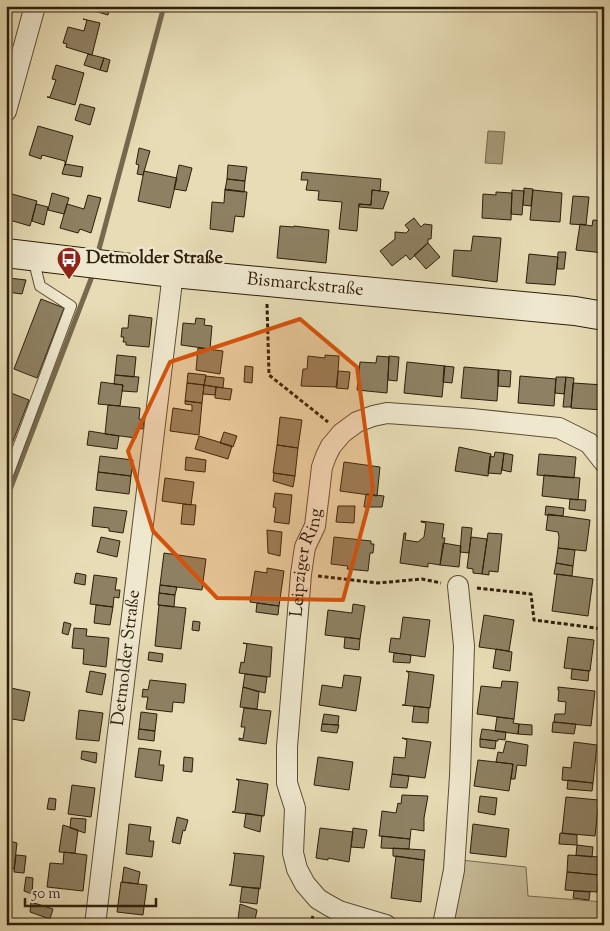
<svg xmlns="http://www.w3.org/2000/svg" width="610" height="931" font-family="'Sorts Mill Goudy',serif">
  <rect width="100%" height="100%" fill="#e7dcb5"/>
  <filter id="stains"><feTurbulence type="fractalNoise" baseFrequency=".004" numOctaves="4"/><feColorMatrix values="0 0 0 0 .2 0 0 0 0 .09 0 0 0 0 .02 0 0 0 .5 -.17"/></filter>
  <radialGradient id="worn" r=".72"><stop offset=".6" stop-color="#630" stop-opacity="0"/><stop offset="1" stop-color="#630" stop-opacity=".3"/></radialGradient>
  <path fill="#c7bc98" stroke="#7a6d51" d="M461 860 526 867 528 896 604 902V925H453Z"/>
  <path fill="#a89b7b" stroke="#77694e" d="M488 131 505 132 502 164 485 163Z"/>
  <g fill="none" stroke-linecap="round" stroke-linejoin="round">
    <path stroke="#77694e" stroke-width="5" d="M99 249 164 6
      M6 500 91 279"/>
  </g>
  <path fill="#8e8163" stroke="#2d1e0a" d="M93 6H110L108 15 91 10Z
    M83 19 100 23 92 55 66 47 67 44 63 43 68 27 84 31 87 20Z
    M88 54 104 58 100 70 84 65Z
    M104 58 110 60 107 72 100 70Z
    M56 65 84 73 75 105 47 97H50L56 80 52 79Z
    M80 104 95 108 90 125 75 120Z
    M38 126 73 136 65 166V161L42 155 41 159 29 155Z
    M139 148 150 151 143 175 137 174 139 165 136 164Z
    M65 164 83 167 81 177 62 174Z
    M179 165 192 168 186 191 174 189Z
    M228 165 247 167 245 181 227 179Z
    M144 171 177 178 170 208 138 201Z
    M302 172 381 179 380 191 372 190 371 205 359 204 357 231 339 229 342 202 318 200 319 191 306 190 308 180H301Z
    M227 179 245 181 244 192 225 190Z
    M524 188 533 189 531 206 523 205Z
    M225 189 247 192 244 217 235 216 233 232 210 229 212 202 224 203Z
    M372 190 389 192 383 209 359 207V204L371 205Z
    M512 190 524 191 522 215 511 214Z
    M533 190 562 193 560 222 530 220Z
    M496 192 512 193 511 220 482 218 483 194 496 195Z
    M52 193 69 198 64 214 48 210Z
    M12 194 37 201 30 226 6 219Z
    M88 195 101 198 91 233 80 229 78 233 60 228 67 204 84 209Z
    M573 196 589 197 586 225 570 224Z
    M36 204 48 207 44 225 32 221Z
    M414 218 421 227 424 224 432 225 431 239H428V243L410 260 406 255 392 266 380 251 395 239V232L406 233 409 230 405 225Z
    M593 220 604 221V253L576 250 580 224 592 226Z
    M280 226 294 227V226L329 230 326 263 277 258Z
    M473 236 501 238 497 282 452 276 454 250 471 251Z
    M428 243 440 257 426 269 414 255Z
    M558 252H566L564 269H557Z
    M529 254 558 257 555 285 526 283Z
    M9 278 26 280 22 294 7 292Z
    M41 299 64 308 37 378 14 369Z
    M129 315 152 318 149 347 126 345V342H123L124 337H121L122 328H128Z
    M196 318 205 319 204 325 212 326 210 349 181 345 183 323 195 324Z
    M198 348 223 351 220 374 196 370Z
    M117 355 136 357 134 377 115 375Z
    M325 355 339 356 337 387 301 386 303 369H307L308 356 325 358Z
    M377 356 389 357 387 393 357 390 360 362 376 363Z
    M389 356 399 357 397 381 388 380Z
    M407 362 445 366 442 397 404 393Z
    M245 366 253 367 252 383 244 382Z
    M444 366 454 367 452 383 443 382Z
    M464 367 499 370 497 401 461 398Z
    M498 370 511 371 510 387 498 386Z
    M338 371 350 372 348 389 336 388Z
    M188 373 206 375 204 385 187 383Z
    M115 375 139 377 137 392 122 391 123 385 114 384Z
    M206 376 224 378 223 388 204 385Z
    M520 376 556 379 554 406 518 403Z
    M556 377H566L564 394 555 393Z
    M566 377 574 378 571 407H563Z
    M101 382 123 385 120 406 98 404Z
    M187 383 204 385 202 403 185 401Z
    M573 383 604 385V410L571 408Z
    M204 385 216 387 215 395 203 394Z
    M216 387 232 389 230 400 215 398Z
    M6 391 29 400 6 459Z
    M185 401 202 403 199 435 170 431 173 408 192 411V405L185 404Z
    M108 405 140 408 139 419 144 420 143 429 138 428 136 438 105 434Z
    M280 417 302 420 298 448 277 445Z
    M89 431 119 436 117 449 87 445Z
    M224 432 237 436 233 447 220 443Z
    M199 436 232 446 228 459 195 449Z
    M277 445 298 448 295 476 273 473Z
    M459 447 491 454 488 476 455 471Z
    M495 452 504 453 501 474 488 473 490 456 494 457Z
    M504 453 513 455 511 472 502 470Z
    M539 454 576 457 574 478 537 475Z
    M100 456 133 460 131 476 98 472Z
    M186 457 206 460 205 472 185 470Z
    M344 462 380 467 377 496 340 491Z
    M98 472 131 476 129 494 96 490Z
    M274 473 295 476 293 487 273 481Z
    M544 475 580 478 578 500 542 496Z
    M165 478 194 482 191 505 162 501Z
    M275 493 292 495 289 524 274 522 276 508 273 507Z
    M366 494 384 496 382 507H364Z
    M570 499 586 500 585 511 569 509Z
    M183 504 196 505 194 525 181 524Z
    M338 506H355L354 523 336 522Z
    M546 506 564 508 563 516 545 515Z
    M94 507 127 511 123 533 109 531V528L92 526Z
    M548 514 590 520 586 551 558 548 559 537 558 532 546 530Z
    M421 521 444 524 442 538H445L440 565 428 563V567L400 563 404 533H406L405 540 418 542 424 537 426 523 421 522Z
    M462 527 472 528 469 553 460 552Z
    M267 530 282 532 280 556 268 553Z
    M488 533 502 534 498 572 489 571V575L482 574Z
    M101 537 120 541 117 557 97 552Z
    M334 537 371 541V544H374L373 553H370L368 571 347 569 348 566 331 564Z
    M471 537 487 539 482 574 473 573V569L467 568Z
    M443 543 461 546 459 567 440 565Z
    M558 548 575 550 573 566 556 563Z
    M164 553 206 559 202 590 160 585Z
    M556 563 573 566 572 576 554 574Z
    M267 568 284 571 279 606 250 602 255 571 267 573Z
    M76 573 86 575 85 585 74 583Z
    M557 574 593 579 588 616 552 611Z
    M94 575 117 578 115 590H120L119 598 114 597 113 607 90 604Z
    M160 585 177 587 175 595 159 593Z
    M159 593 175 595 174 607 158 605Z
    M257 603 279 606 278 615 256 612Z
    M353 604 365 606 360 639 325 635 328 610 352 613Z
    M96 605 113 607 110 625 94 623Z
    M159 605 186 608 181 649 155 646Z
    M484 615 514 620 509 651 479 647Z
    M403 617 430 620 425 657 389 652 391 638 400 639Z
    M193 621 200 622 199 631 192 630Z
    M64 622 71 624 68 635 62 633Z
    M74 628 87 629 86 636 109 638 106 667 83 664 84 649 72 648Z
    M345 637 360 639 359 650 344 648Z
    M568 637 594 640 590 671 564 668Z
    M243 643 272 647 270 677 239 673 241 662 244 663 247 644Z
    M496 649 512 652 510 671 493 668Z
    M149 652 163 654 162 662 148 660Z
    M394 653 411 655 410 663 393 662Z
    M572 669 589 671 588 681 571 679Z
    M90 671 106 674 102 695 86 692Z
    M406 671 434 675 430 708 402 705H405L409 673Z
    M245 674 267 677 265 693 243 687Z
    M344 675 361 677 356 711 319 705 322 685 342 688Z
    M150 680 186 684 184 703 173 702 172 712 146 709 148 697H142L143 689 148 690Z
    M502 681 518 682 514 719 477 714 481 686 501 688Z
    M6 687 30 692 24 721 6 718Z
    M243 687 259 692 257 709 240 707Z
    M558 687 595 691 591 726 554 722 555 714H565L566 702 558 701 559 690H558Z
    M414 706 429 708 428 723 412 722Z
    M244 708 271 711 266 744 239 740V738L243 739 245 727H241Z
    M79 710 103 713 99 741 76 739Z
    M141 712 157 714 155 731 139 729Z
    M324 714 339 716 338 725 322 724Z
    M497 717 514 719 513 723 519 724 518 734 495 731Z
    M553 722 576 724 574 734 552 732Z
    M322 724 339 725 337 733 321 731Z
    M519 724 532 725V735L518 734Z
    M139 729 155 731 154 741 138 739Z
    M482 729 506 732 505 740 498 739V741L480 739Z
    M402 738 431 742 425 778 392 774 394 757 405 758 407 740Z
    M480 739 496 741 495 749 480 747Z
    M506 741 528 745 526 766 517 765 515 779H511L513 764 496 762 498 752 503 753Z
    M574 742 597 745 593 783 562 780 563 767 571 768Z
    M139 748 161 751 159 765H164L162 781 135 777Z
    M82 751 97 753 96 763 81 759Z
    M184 757 193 758 192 772 183 771Z
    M318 757 353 762 349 790 314 785Z
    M478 760 513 764 509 791 474 786Z
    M392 774 409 776 407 788 390 787Z
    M236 779 268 784 264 816 232 812 235 811 239 781Z
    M568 780 593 783 592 791 567 789Z
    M72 785 95 788 91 817 68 814Z
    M402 795 428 796 424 818V831L411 829 410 839 379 836 382 811 396 813 398 803 401 804Z
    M480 796 497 798 495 815 478 812Z
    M566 797 599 800 595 836 562 833Z
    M49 798 56 799 55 810 47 809Z
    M246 813 262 816 260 832 244 827Z
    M177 817 188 820 185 831 183 830 180 844 172 842Z
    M71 818 86 819 85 833 70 828Z
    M129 824 151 827 149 841H154L152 857 126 854Z
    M473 824 509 829 506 857 470 853Z
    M63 825 78 830 75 853 59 852Z
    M320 828 353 832 349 862 328 858V860L316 858Z
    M353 828 367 830 364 848 351 847Z
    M560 833 577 835V845L559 844Z
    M382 836 410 839 409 849 381 848Z
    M6 840 17 843 14 869 6 868Z
    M577 845 593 847 592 857 576 855Z
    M393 848 425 850 424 860 393 856Z
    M64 852 87 855 83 891 47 887 50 863 63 864Z
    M233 853 264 856 260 889 229 885 231 884 235 854Z
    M16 855 26 856 24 873 14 872Z
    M568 855 600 857 599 875 567 872Z
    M396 856 424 860 421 902 391 898Z
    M124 867 140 872 138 884 122 882Z
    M567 872 599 875 597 892 565 890Z
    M26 877 33 878 32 894 24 891Z
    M121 882 147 885 143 915 117 912Z
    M242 887 259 888 257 904 240 902Z
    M574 891 590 892 589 900 573 898Z
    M31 902 53 909 50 919 30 912Z
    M240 904 257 910 255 920 238 919Z"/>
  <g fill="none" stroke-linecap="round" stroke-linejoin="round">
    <defs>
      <path id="lane" d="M6 480 71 306 40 286 36 270 37 258"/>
      <g id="street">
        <path d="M6 111 35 6"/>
        <path id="s1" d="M95 925 173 273"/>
        <path id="s2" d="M386 925 339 911 328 905 318 899 305 884 297 869 293 853 295 808 287 783V747L301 574 305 547 315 526 322 467 326 456 331 446 342 433 357 422 373 416 387 413 472 419 559 428 589 443 604 462"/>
        <path d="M443 925 454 870 460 776 464 646 458 586"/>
      </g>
      <g id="secondary">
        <path id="s3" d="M6 253 173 273 575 311 604 316"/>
      </g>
    </defs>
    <use href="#lane" stroke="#5c4e35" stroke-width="12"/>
    <use href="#street" stroke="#5c4e35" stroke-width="22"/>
    <use href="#secondary" stroke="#2d1e0a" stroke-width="30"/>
    <path stroke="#2d1e0a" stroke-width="3" stroke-dasharray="4 2.5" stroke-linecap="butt" d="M267 304 269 375 328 422
      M318 576 378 583 422 579 441 583
      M477 588 531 594 534 620 604 629
      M310 925 313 916"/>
    <use href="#lane" stroke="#efe8cf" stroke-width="10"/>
    <use href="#street" stroke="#efe8cf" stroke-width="20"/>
    <use href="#secondary" stroke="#efe8cf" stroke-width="28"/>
  </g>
  <path fill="#d5530c" fill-opacity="0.2" stroke="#d5530c" stroke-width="4" stroke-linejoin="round" d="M300 319 357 367 373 488 343 600 217 598 153 531 128 451 170 362Z"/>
  <defs>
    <symbol id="bus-pin" viewBox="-11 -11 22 30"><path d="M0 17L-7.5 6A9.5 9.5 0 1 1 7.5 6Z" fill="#8f2418" stroke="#efe8cf"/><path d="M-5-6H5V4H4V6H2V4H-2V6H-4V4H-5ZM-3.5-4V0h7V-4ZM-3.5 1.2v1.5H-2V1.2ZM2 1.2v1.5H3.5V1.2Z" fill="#fff"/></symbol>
  </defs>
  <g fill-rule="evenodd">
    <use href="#bus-pin" x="55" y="245" width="28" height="38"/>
  </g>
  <g text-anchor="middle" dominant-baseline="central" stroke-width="5" stroke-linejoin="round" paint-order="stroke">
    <g font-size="18" font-weight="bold" fill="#2d1e0a" stroke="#efe8cf" text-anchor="start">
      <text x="86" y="259">Detmolder Straße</text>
    </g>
    <g font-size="18" fill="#2d1e0a" stroke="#efe8cf">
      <text stroke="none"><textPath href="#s3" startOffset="301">Bismarckstraße</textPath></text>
      <text stroke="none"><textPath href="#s2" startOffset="420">Leipziger Ring</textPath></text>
      <text stroke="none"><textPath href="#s1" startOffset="269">Detmolder Straße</textPath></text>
    </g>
  </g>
  <rect width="610" height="931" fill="none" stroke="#e7dcb5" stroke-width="25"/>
  <rect x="8" y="8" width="595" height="916" fill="none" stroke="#2d1e0a" stroke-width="2.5"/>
  <rect x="12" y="12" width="585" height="906" fill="none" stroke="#2d1e0a"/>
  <path d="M25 898v8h131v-8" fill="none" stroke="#2d1e0a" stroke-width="2.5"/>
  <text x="32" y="898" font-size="15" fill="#2d1e0a" stroke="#efe8cf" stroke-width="4" paint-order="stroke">50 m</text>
  <rect width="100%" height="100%" filter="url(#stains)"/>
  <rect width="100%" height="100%" fill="url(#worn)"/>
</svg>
